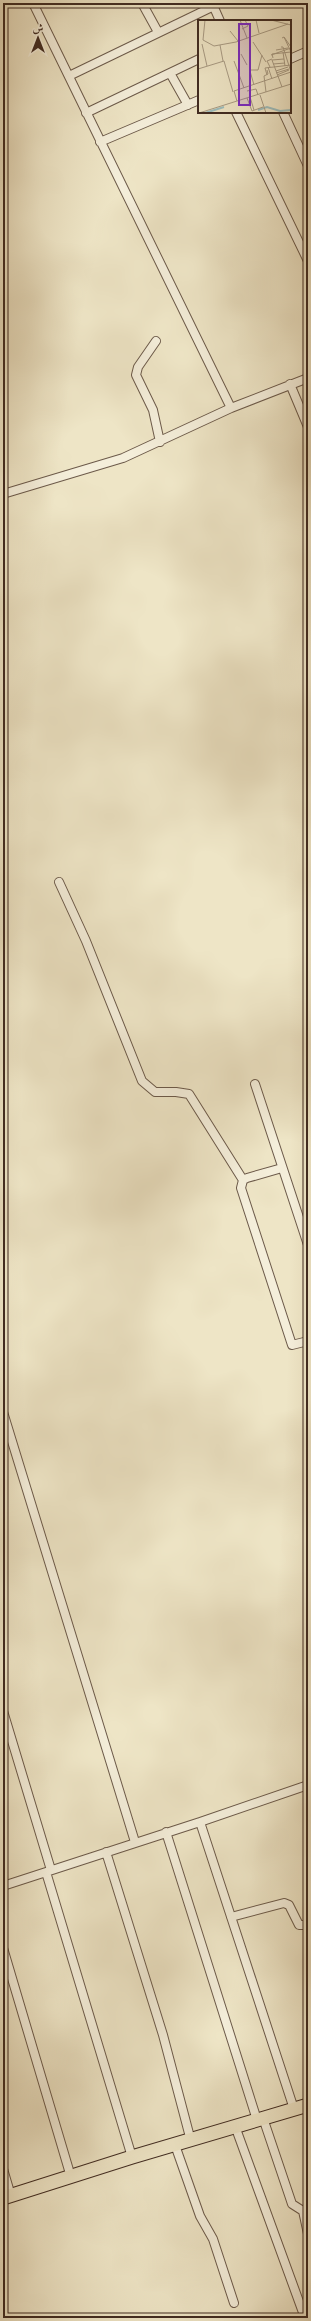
<svg xmlns="http://www.w3.org/2000/svg" width="311" height="2321" font-family="Cardo,Amiri,serif">
  <rect width="100%" height="100%" fill="#eee5c6"/>
  <filter id="stains"><feTurbulence type="fractalNoise" baseFrequency=".005" numOctaves="4"/><feColorMatrix values="0 0 0 0 .2 0 0 0 0 .09 0 0 0 0 .02 0 0 0 .5 -.17"/></filter>
  <radialGradient id="worn" r=".72"><stop offset=".6" stop-color="#630" stop-opacity="0"/><stop offset="1" stop-color="#630" stop-opacity=".3"/></radialGradient>
  <g fill="none" stroke-linecap="round" stroke-linejoin="round">
    <defs>
      <path id="minor" d="M33 3 231 408
        M142 3 158 32
        M212 3 220 21
        M290 59 308 51
        M170 73 188 105
        M69 76 214 6
        M236 112 308 261
        M283 112 308 166
        M86 113 199 59
        M100 142 199 100
        M156 341 138 367 136 375 153 410 160 442
        M290 384 308 427
        M3 494 123 458 231 408 308 378
        M59 882 86 941 142 1081 155 1092H176L189 1094 243 1180
        M255 1084 308 1245
        M282 1168 247 1178 243 1180 241 1188 292 1345 308 1341
        M3 1412 135 1842
        M3 1711 51 1870
        M200 1822 294 2109
        M166 1832 257 2120
        M106 1852 163 2035 191 2141
        M46 1872 132 2157
        M3 1886 200 1822 308 1785
        M231 1917 284 1903 289 1905 299 1925H308
        M3 1948 71 2177
        M263 2118 290 2198 292 2204 303 2211 308 2234
        M235 2126 305 2318
        M175 2145 200 2216 213 2239 234 2303
        M3 2169 11 2196"/>
      <path id="primary" d="M3 2198 132 2157 308 2105"/>
    </defs>
    <use href="#minor" stroke="#6c5a4a" stroke-width="10"/>
    <use href="#primary" stroke="#402b21" stroke-width="15"/>
    <use href="#minor" stroke="#f4eeda" stroke-width="8"/>
    <use href="#primary" stroke="#eee5c6" stroke-width="13"/>
  </g>
  <g transform="translate(198 20)">
    <rect width="93" height="93" fill="#eee5c6"/>
    <path fill="none" stroke="#9cbdbd" stroke-width="2" d="M60 90 69 87 82 91 93 90M7 93 26 87"/>
    <path fill="none" stroke="#a89b84" stroke-width="1" d="M7 0 5 20 16 26 38 22 90 4M42 0 49 18M58 0 61 13M73 0 93 5M44 9 50 6 47 0M32 11 40 21M86 17 93 27M55 22 68 42M4 24 9 46M22 25 25 41M83 27H85L93 52M78 30 90 28M85 32 87 46M43 34 49 45M73 35 93 28M75 38 74 34 93 32 86 17 84 18M36 41 46 68M75 44 87 43M70 47 74 59M72 47 69 41 74 39M0 49 26 41 35 72M53 50H60L64 35M52 51 56 65M78 51 90 47M78 53 91 49M69 55 67 48 93 45M79 55 91 50M84 67 74 40 86 39M49 71 58 69 60 75M68 72 66 56 70 54 69 50M62 75 68 93M52 77 56 90M49 78 54 91 65 87M39 81 36 71 93 52M1 93 93 64"/>
    <path fill="#7b2cbf" fill-opacity="0.15" stroke="#7b2cbf" stroke-width="2" d="M41 4H52V85H41Z"/>
    <rect width="93" height="93" fill="none" stroke="#402b21" stroke-width="2"/>
  </g>
  <rect width="311" height="2321" fill="none" stroke="#eee5c6" stroke-width="16"/>
  <rect x="4" y="4" width="303" height="2313" fill="none" stroke="#402b21" stroke-width="2"/>
  <rect x="8" y="8" width="295" height="2305" fill="none" stroke="#402b21"/>
  <g transform="translate(38 38)" stroke="#f4eeda" stroke-width="3" paint-order="stroke">
  <path d="M0-3L7 15L0 10L-7 15Z" fill="#402b21"/>
  <text y="-6" font-size="11" font-weight="bold" text-anchor="middle" fill="#402b21">ش</text>
  </g>
  <rect width="100%" height="100%" filter="url(#stains)"/>
  <rect width="100%" height="100%" fill="url(#worn)"/>
</svg>
